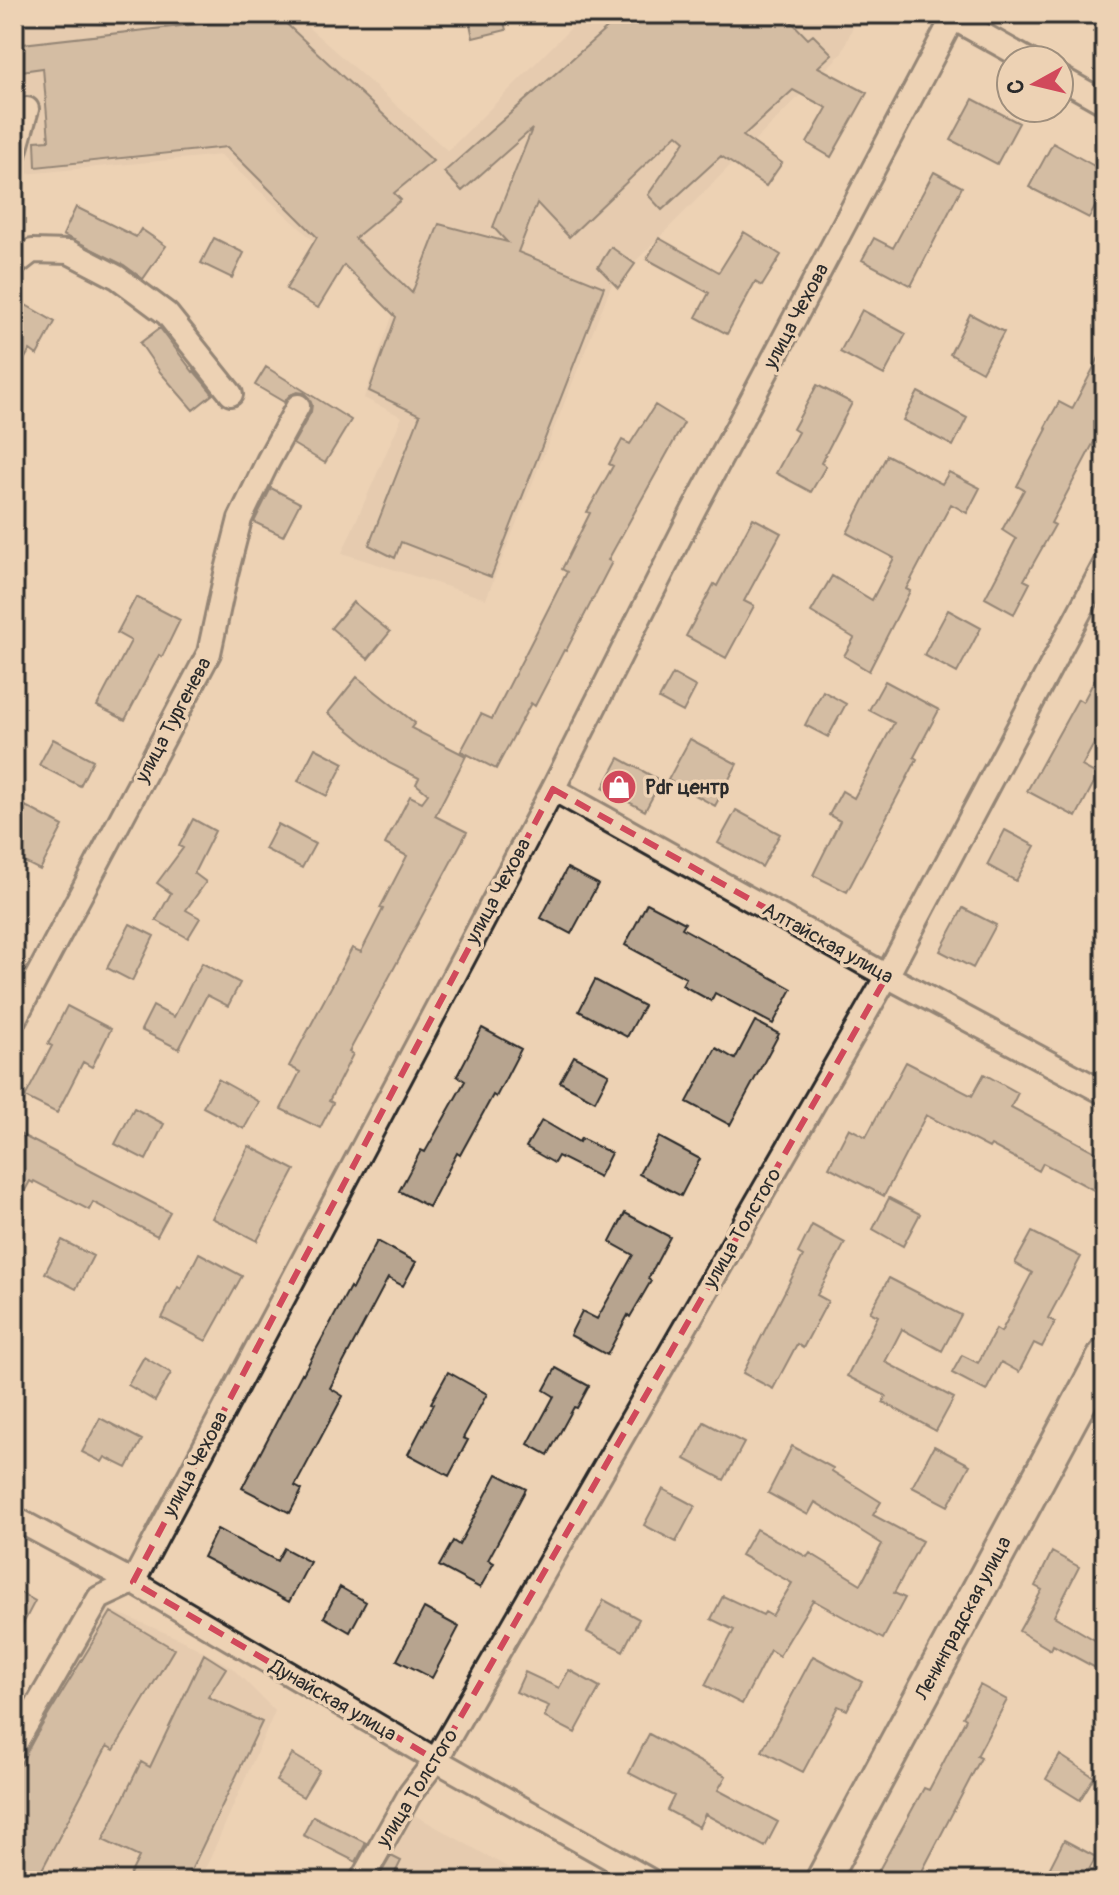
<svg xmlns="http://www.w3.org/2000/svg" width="1119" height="1895" font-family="Pangolin,sans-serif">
  <rect width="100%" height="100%" fill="#edd2b4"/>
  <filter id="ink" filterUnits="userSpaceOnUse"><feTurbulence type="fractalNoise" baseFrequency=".0125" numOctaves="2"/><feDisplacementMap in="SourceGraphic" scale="16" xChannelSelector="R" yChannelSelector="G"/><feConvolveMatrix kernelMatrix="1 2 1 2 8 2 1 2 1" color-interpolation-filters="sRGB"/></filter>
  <g filter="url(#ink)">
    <path fill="#ddc4a9" d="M113 14H293L448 151 585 14H858L842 53 611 286 486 599 342 553 402 417 364 398 393 314 221 155 14 175V27Z
      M104 1607 180 1639 231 1667 275 1711 200 1881H14V1756Z
      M411 1813 532 1881H376Z"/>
    <path fill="#b7a48f" stroke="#2b2b2b" stroke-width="2" d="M468 14H502L506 30 473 38Z
      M623 14H784L808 39 813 35 832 54 818 67 867 93 831 157 807 143 827 108 793 90 743 136 782 163 766 186 721 156 662 210 648 195 685 141 677 134 569 237 537 203 518 252 604 287 491 577 401 542 395 558 369 545 420 415 369 391 396 317 344 265 318 308 286 289 317 237 227 147 36 167 35 141 49 140 43 68 14 72V45L277 15 433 161 394 193 401 200 355 238 412 293 439 224 507 242 493 227 532 129 462 191 444 172Z
      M973 99 1019 123 997 164 951 140Z
      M1053 143 1105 172V189L1089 218 1029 187Z
      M934 172 962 187 911 286 862 260 874 238 893 248Z
      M76 207 136 237 141 229 166 246 143 279 124 265 63 235Z
      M744 232 781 255 762 286 755 282 727 334 696 317 709 293 647 259 659 238 719 272Z
      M214 238 244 253 232 278 201 263Z
      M611 247 635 264 618 288 598 267Z
      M24 304 55 322 37 355 30 350 14 376V322Z
      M862 310 906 334 884 375 840 352Z
      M970 314 1004 332 982 372 950 354Z
      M160 328 193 372 194 371 213 394 193 410 160 372 140 343Z
      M1105 346V408L1097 422 1103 425 1051 523 1055 525 1024 580 1030 583 1014 614 985 598 1016 539 1002 530 1024 490 1017 486 1047 429 1045 427 1059 402 1072 409Z
      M266 367 351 420 325 463 293 444 311 412 312 405 309 398 304 393 297 392 290 395 284 402 255 385Z
      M817 385 852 403 821 463 826 466 811 492 776 473 798 432 793 429Z
      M918 392 967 418 953 446 903 420Z
      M655 405 684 423 608 560 612 562 566 651 564 650 535 706 531 703 496 769 461 751 481 714 492 719 535 635 567 572 562 569 590 513 587 512 613 466 609 464 622 440 630 444Z
      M887 455 942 484 949 472 980 488 967 513 951 504 906 589 910 591 869 671 844 656 854 638 811 612 832 576 872 600 894 558 847 533Z
      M271 488 300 503 283 536 254 522Z
      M753 518 781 533 744 601 754 606 726 658 686 636 714 584 717 586Z
      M136 597 180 620 162 657 159 655 125 720 97 706 131 641 117 633Z
      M353 602 390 632 368 659 331 628Z
      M948 610 981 628 957 673 924 655Z
      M1105 660V723L1082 766 1098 775 1076 817 1027 791 1078 699 1083 702Z
      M673 674 696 687 683 712 659 699Z
      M357 677 415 723 411 728 466 756 435 816 467 832 349 1052 353 1054 329 1101 333 1103 320 1128 281 1109 300 1072 289 1066 352 948 361 952 383 909 380 908 407 856 385 844 410 796 422 802 428 794 416 784 419 778 389 763 328 713Z
      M885 681 939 710 914 757 917 759 847 892 813 875 840 821 829 815 842 791 854 798 894 723 869 710Z
      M823 691 846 704 828 737 805 725Z
      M53 739 93 760 80 786 39 765Z
      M690 739 737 764 715 806 668 780Z
      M315 748 344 763 327 796 298 781Z
      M619 758 661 781 645 811 603 788Z
      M14 800 63 826 40 870 14 857Z
      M736 810 780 834 762 867 718 843Z
      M193 819 215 831 194 873 206 882 186 910 200 918 188 938 156 920 171 893 157 883 183 848 179 846Z
      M278 824 315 844 302 868 265 849Z
      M1005 830 1035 846 1016 881 987 865Z
      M567 868 598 884 571 934 541 918Z
      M647 903 685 923 682 928 792 989 773 1024 715 993 711 1001 682 985 686 978 625 945Z
      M963 908 996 925 973 968 940 951Z
      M130 924 154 936 132 981 107 968Z
      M202 963 240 983 228 1006 207 995 179 1049 141 1030 153 1006 174 1017Z
      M595 980 644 1006 627 1037 579 1011Z
      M67 1006 111 1029 92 1067 83 1062 57 1113 25 1097 52 1046 48 1044Z
      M755 1021 779 1034 730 1125 687 1102 716 1048 735 1059Z
      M482 1028 521 1049 496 1097 493 1095 460 1155 457 1153 429 1207 399 1191 421 1150 425 1152 465 1081 457 1076Z
      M574 1056 609 1074 595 1101 560 1082Z
      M906 1062 972 1096 984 1074 1018 1093 1011 1107 1105 1157V1196L1043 1163 1039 1171 991 1145 989 1148 926 1115 884 1196 829 1167 849 1128 866 1137Z
      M218 1079 259 1102 244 1129 203 1107Z
      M134 1108 164 1124 146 1160 115 1144Z
      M542 1120 579 1142 581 1138 611 1153 599 1177 558 1156 554 1163 526 1147Z
      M14 1131 170 1212 157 1236 93 1202 89 1210 34 1181 33 1183 30 1181 14 1211Z
      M659 1137 700 1159 681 1196 639 1174Z
      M249 1146 295 1170 257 1241 212 1218Z
      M889 1198 920 1214 903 1246 873 1229Z
      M625 1213 670 1237 648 1279 651 1281 630 1317 628 1315 607 1355 570 1335 582 1311 597 1319 633 1255 610 1242Z
      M812 1225 845 1243 817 1295 828 1301 803 1348 797 1344 773 1389 743 1373 803 1256 798 1253Z
      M1032 1232 1081 1257 1048 1318 1055 1322 1042 1347 1034 1343 1019 1372 1001 1362 986 1391 952 1373 962 1355 978 1363 996 1329 1001 1332 1032 1273 1015 1263Z
      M62 1240 93 1256 76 1289 45 1273Z
      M377 1241 416 1262 403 1286 388 1278 330 1388 343 1396 295 1486 302 1490 290 1513 242 1488 302 1373 303 1374 350 1287 352 1289Z
      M199 1253 242 1276 206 1341 162 1318 178 1287 181 1289Z
      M889 1278 961 1315 942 1351 902 1329 885 1362 954 1398 936 1431 883 1402 886 1396 847 1376 878 1316 870 1312Z
      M144 1357 171 1373 155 1401 128 1385Z
      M556 1368 589 1386 577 1408 574 1407 548 1455 528 1444 554 1396 544 1390Z
      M448 1372 487 1394 463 1438 468 1440 449 1476 408 1454 434 1404 431 1403Z
      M100 1418 142 1440 127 1468 105 1457 102 1462 82 1452Z
      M704 1422 744 1443 724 1480 685 1459Z
      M792 1446 833 1468 832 1471 881 1502 873 1515 922 1541 894 1593 905 1598 883 1639 813 1600 779 1656 770 1650 742 1704 705 1685 734 1630 711 1619 723 1596 763 1615 765 1612 772 1616 792 1583 741 1555 756 1529 807 1557 810 1553 861 1584 882 1544 815 1502 808 1515 768 1493Z
      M934 1446 970 1465 948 1506 912 1487Z
      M497 1474 526 1489 488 1560 494 1563 480 1588 439 1566 453 1541 459 1545Z
      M663 1489 695 1506 676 1542 644 1525Z
      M217 1529 277 1561 284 1548 310 1562 289 1602 203 1557Z
      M1052 1552 1079 1567 1054 1616 1105 1646V1673L1053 1645 1051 1650 1019 1631 1042 1590 1035 1586Z
      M340 1587 366 1602 350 1632 324 1617Z
      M14 1589 35 1601 14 1641Z
      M604 1600 639 1619 623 1651 587 1632Z
      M424 1608 459 1627 432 1678 397 1660Z
      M111 1612 174 1649 114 1750 107 1746 36 1881H14V1776L35 1737Z
      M204 1654 226 1668 208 1697 262 1722 186 1881H127L139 1857 103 1840 141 1762 150 1767Z
      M813 1656 862 1682 847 1710 838 1706 803 1772 762 1751Z
      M569 1670 600 1687 575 1733 544 1717 549 1706 516 1692 525 1672 559 1688Z
      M980 1685 1007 1700 977 1756 981 1758 917 1881H873L924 1788 929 1790 966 1719 963 1717Z
      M649 1734 726 1776 718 1790 778 1822 765 1847 705 1814 699 1827 667 1810 674 1796 629 1773Z
      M292 1754 319 1770 303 1797 276 1781Z
      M1060 1755 1094 1777 1080 1800 1046 1779Z
      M313 1816 366 1843 356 1862 303 1835Z
      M1064 1840 1096 1857 1083 1881H1043Z
      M391 1856 401 1861 391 1881 380 1875Z"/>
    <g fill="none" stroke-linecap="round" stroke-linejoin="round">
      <defs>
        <path id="street" d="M953 18 1028 60
          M1059 77 1105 103
          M14 155 27 109
          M14 265 32 251 69 252 117 277 167 314 231 394
          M553 789 887 976 1105 1093
          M14 1020 209 653 226 574 240 519 268 461 298 406
          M14 1518 133 1582 436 1760 651 1881
          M14 1746 99 1598 133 1582 553 789 693 511 955 14
          M361 1881 410 1794 436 1760 887 976 1105 564"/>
        <path id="secondary" d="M822 1881 1105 1355"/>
      </defs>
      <use href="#street" stroke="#2b2b2b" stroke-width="28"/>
      <use href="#secondary" stroke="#2b2b2b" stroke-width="38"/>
      <use href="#street" stroke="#edd2b4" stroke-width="22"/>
      <use href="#secondary" stroke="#edd2b4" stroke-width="32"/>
    </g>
  </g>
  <path d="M0 0H1119V1895H0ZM553 789 887 976 436 1760 133 1582Z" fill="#edd2b4" fill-opacity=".55" fill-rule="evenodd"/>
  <path fill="none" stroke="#d1495b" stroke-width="6" stroke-dasharray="16 10" stroke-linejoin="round" d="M553 789 887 976 436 1760 133 1582Z"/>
  <defs>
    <symbol id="shop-disc" viewBox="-11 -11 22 22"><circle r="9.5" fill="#d1495b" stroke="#edd2b4"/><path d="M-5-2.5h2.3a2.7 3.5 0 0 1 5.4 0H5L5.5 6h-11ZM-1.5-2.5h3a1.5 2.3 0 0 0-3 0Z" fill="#fff"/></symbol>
  </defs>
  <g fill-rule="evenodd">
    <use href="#shop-disc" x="599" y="767" width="40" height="40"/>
  </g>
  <g text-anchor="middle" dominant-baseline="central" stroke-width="7" stroke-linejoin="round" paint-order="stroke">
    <g font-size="20" fill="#2b2b2b" stroke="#edd2b4">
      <text transform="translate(796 316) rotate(-62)">улица Чехова</text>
      <text transform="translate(173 720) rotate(-62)">улица Тургенева</text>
      <text transform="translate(498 891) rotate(-62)">улица Чехова</text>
      <text transform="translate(828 943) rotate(29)">Алтайская улица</text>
      <text transform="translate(742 1228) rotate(-60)">улица Толстого</text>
      <text transform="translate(195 1464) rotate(-62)">улица Чехова</text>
      <text transform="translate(963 1618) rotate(-62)">Ленинградская улица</text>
      <text transform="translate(333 1700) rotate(30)">Дунайская улица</text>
      <text transform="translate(417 1788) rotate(-58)">улица Толстого</text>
    </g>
    <g font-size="20" font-weight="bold" fill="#2b2b2b" stroke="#edd2b4" text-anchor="start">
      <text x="645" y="787">Pdr центр</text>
    </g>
  </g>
  <rect width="1119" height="1895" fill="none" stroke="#edd2b4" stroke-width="48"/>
  <rect x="24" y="24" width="1071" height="1847" fill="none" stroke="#2b2b2b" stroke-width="3" filter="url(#ink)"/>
  <g transform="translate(1035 84) rotate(262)"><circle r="38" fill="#edd2b4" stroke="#9f8f7d" stroke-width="2"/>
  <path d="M0-6L14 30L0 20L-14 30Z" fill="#d1495b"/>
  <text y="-12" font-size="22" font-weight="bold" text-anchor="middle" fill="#2b2b2b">С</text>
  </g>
</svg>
